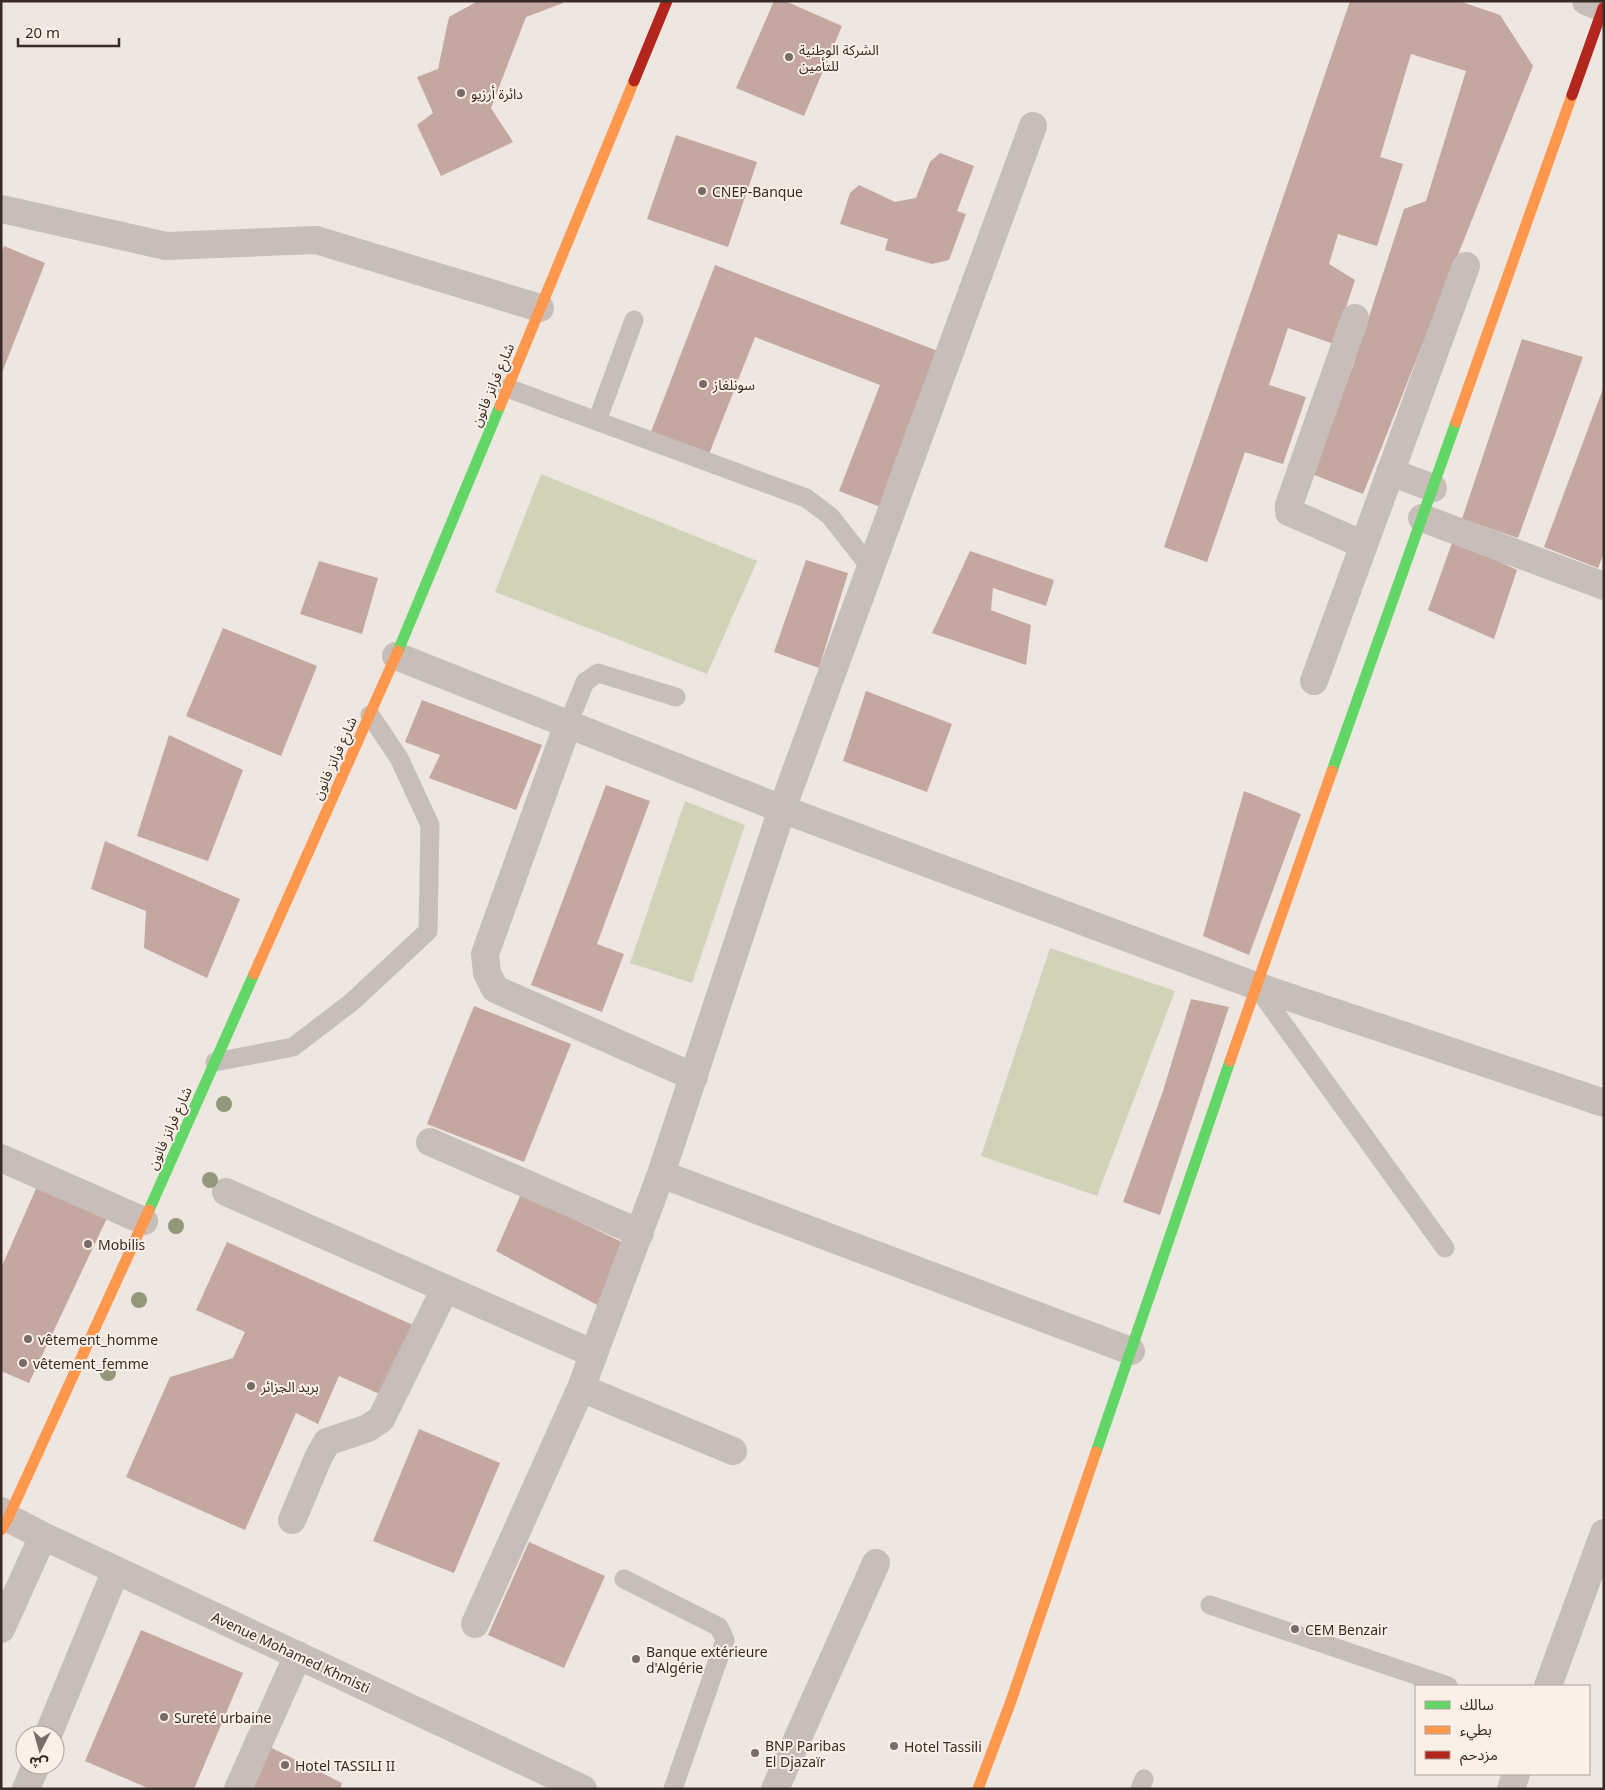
<svg xmlns="http://www.w3.org/2000/svg" width="1605" height="1790" font-family="'Noto Sans','Noto Sans Arabic',sans-serif">
  <rect width="100%" height="100%" fill="#eee6e0"/>
  <path fill="#d1d3b9" d="M541 474 757 561 707 674 495 592Z
    M685 801 745 825 692 983 630 963Z
    M1050 948 1175 991 1097 1196 981 1156Z"/>
  <path fill="#c3a7a0" d="M478 1H562L563 3 526 17 491 108 513 142 441 176 417 125 433 113 417 77 438 69 449 17Z
    M774 1H785L842 26 804 116 736 88Z
    M1350 1H1459L1500 15 1533 66 1363 494 1312 474 1352 369 1404 209 1426 201 1466 71 1411 54 1380 157 1403 164 1377 246 1338 234 1329 264 1355 280 1334 344 1288 328 1269 385 1306 397 1283 464 1245 452 1207 562 1164 547Z
    M676 135 757 162 728 247 647 219Z
    M940 153 974 166 957 211 966 214 949 260 932 264 885 250 888 239 840 224 850 193 859 185 895 202 916 198 930 162Z
    M4 246 45 263 1 375V253Z
    M715 265 943 353 883 508 839 491 880 385 755 337 709 454 651 432Z
    M1522 339 1583 357 1518 538 1462 519Z
    M1604 386V552L1598 568 1544 547Z
    M1453 540 1517 570 1494 639 1428 610Z
    M970 551 1054 580 1046 606 993 588 991 610 1031 625 1026 665 932 633Z
    M806 560 848 573 819 668 774 652Z
    M319 561 378 578 362 634 300 614Z
    M223 628 317 666 281 756 186 716Z
    M866 691 952 724 927 792 843 761Z
    M422 700 542 745 516 810 429 778 440 755 405 742Z
    M169 735 243 770 208 861 137 836Z
    M606 785 650 801 597 944 624 954 602 1012 531 985Z
    M1244 791 1301 814 1249 955 1203 936Z
    M105 841 240 899 207 978 144 948 146 911 91 889Z
    M1191 999 1229 1007 1160 1215 1123 1202 1163 1091Z
    M474 1006 571 1044 524 1162 427 1124Z
    M39 1182 108 1216 29 1383 1 1371V1268Z
    M521 1194 626 1244 601 1307 496 1251Z
    M227 1242 413 1325 382 1395 339 1376 318 1424 296 1413 245 1530 126 1477 170 1377 233 1358 245 1332 196 1310Z
    M419 1429 500 1463 454 1573 373 1541Z
    M529 1542 605 1576 564 1668 488 1635Z
    M141 1630 243 1673 194 1789H150L85 1761Z
    M270 1747 342 1783 340 1789H253Z"/>
  <g fill="none" stroke-linecap="round" stroke-linejoin="round">
    <path stroke="#c7beb9" stroke-width="19" d="M507 388 806 498 830 516 871 568
      M597 421 634 320
      M568 724 585 682 598 673 676 697
      M1256 986 1445 1248
      M215 1062 293 1047 353 1001 428 931 430 825 399 758 370 715
      M624 1579 719 1627 725 1640 673 1789
      M1210 1605 1448 1686
      M1140 1789 1144 1779"/>
    <path stroke="#c7beb9" stroke-width="28" d="M1586 1 1603 8
      M1 209 166 246 316 240 540 308
      M1355 318 1289 505V512L1364 545
      M1390 472 1433 488
      M1422 518 1604 586
      M396 656 782 809 1256 986 1604 1103
      M1314 681 1466 266
      M568 724 485 954 487 973 495 989 694 1077
      M430 1142 640 1233
      M1 1158 144 1221
      M661 1174 1131 1351
      M226 1192 594 1354
      M581 1388 733 1451
      M1 1511 8 1518 43 1536 583 1789
      M292 1520 319 1456 327 1442 368 1428 381 1419 445 1289
      M475 1624 581 1388 661 1174 782 809 1033 126
      M1 1629 43 1536
      M1548 1686 1604 1533
      M48 1735 116 1570
      M26 1789 36 1765
      M238 1789 298 1655
      M775 1789 876 1563
      M1511 1789 1516 1774"/>
    <path stroke="#63d668" stroke-width="11" d="M398 651 500 406
      M1332 771 1456 422
      M149 1210 254 974
      M1096 1452 1230 1061"/>
    <path stroke="#ff974d" stroke-width="11" d="M500 406 634 81
      M1456 422 1572 95
      M254 974 398 651
      M1230 1061 1332 771
      M1 1530 8 1518 149 1210
      M978 1789 1011 1701 1096 1452"/>
    <path stroke="#b3261e" stroke-width="11" d="M634 81 667 1
      M1572 95 1603 8 1604 9"/>
  </g>
  <g fill="#94987b">
    <circle cx="224" cy="1104" r="8"/>
    <circle cx="210" cy="1180" r="8"/>
    <circle cx="176" cy="1226" r="8"/>
    <circle cx="139" cy="1300" r="8"/>
    <circle cx="108" cy="1373" r="8"/>
  </g>
  <g fill="#786c68" stroke="#fbf0e7" stroke-width="2">
    <circle cx="789" cy="57" r="5"/>
    <circle cx="461" cy="93" r="5"/>
    <circle cx="702" cy="191" r="5"/>
    <circle cx="703" cy="384" r="5"/>
    <circle cx="88" cy="1244" r="5"/>
    <circle cx="28" cy="1339" r="5"/>
    <circle cx="23" cy="1363" r="5"/>
    <circle cx="251" cy="1386" r="5"/>
    <circle cx="1295" cy="1629" r="5"/>
    <circle cx="636" cy="1659" r="5"/>
    <circle cx="164" cy="1717" r="5"/>
    <circle cx="894" cy="1746" r="5"/>
    <circle cx="755" cy="1753" r="5"/>
    <circle cx="285" cy="1765" r="5"/>
  </g>
  <g text-anchor="middle" dominant-baseline="central" stroke-width="4" stroke-linejoin="round" paint-order="stroke">
    <g font-size="14" fill="#382b27" stroke="#fbf0e7" text-anchor="start">
      <text x="799" y="49">الشركة الوطنية<tspan x="799" dy="16">للتأمين</tspan></text>
      <text x="471" y="93">دائرة أرزيو</text>
      <text x="712" y="191">CNEP-Banque</text>
      <text x="713" y="384">سونلغاز</text>
      <text x="98" y="1244">Mobilis</text>
      <text x="38" y="1339">vêtement_homme</text>
      <text x="33" y="1363">vêtement_femme</text>
      <text x="261" y="1386">بريد الجزائر</text>
      <text x="1305" y="1629">CEM Benzair</text>
      <text x="646" y="1651">Banque extérieure<tspan x="646" dy="16">d'Algérie</tspan></text>
      <text x="174" y="1717">Sureté urbaine</text>
      <text x="765" y="1745">BNP Paribas<tspan x="765" dy="16">El Djazaïr</tspan></text>
      <text x="904" y="1746">Hotel Tassili</text>
      <text x="295" y="1765">Hotel TASSILI II</text>
    </g>
    <g font-size="14" fill="#382b27" stroke="#fbf0e7">
      <text transform="translate(492 385) rotate(-67)">شارع فرانز فانون</text>
      <text transform="translate(334 758) rotate(-66)">شارع فرانز فانون</text>
      <text transform="translate(169 1128) rotate(-66)">شارع فرانز فانون</text>
      <text transform="translate(291 1652) rotate(25)">Avenue Mohamed Khmisti</text>
    </g>
  </g>
  <rect width="1605" height="1790" fill="none" stroke="#382b27" stroke-width="5"/>
  <rect x="1415" y="1685" width="175" height="90" fill="#fbf0e7" stroke="#ada19a"/>
  <rect x="1425" y="1701" width="25" height="8" fill="#63d668" stroke="#ada19a"/>
  <text x="1460" y="1710" font-size="15" fill="#382b27">سالك</text>
  <rect x="1425" y="1726" width="25" height="8" fill="#ff974d" stroke="#ada19a"/>
  <text x="1460" y="1735" font-size="15" fill="#382b27">بطيء</text>
  <rect x="1425" y="1751" width="25" height="8" fill="#b3261e" stroke="#ada19a"/>
  <text x="1460" y="1760" font-size="15" fill="#382b27">مزدحم</text>
  <g transform="translate(40 1750) rotate(186)"><circle r="24" fill="#fbf0e7" stroke="#ada19a"/>
  <path d="M0-4L9 19L0 12L-9 19Z" fill="#786c68"/>
  <text y="-8" font-size="14" font-weight="bold" text-anchor="middle" fill="#382b27">ش</text>
  </g>
  <path d="M18 38v8h101v-8" fill="none" stroke="#382b27" stroke-width="2.5"/>
  <text x="25" y="38" font-size="15" fill="#382b27" stroke="#fbf0e7" stroke-width="4" paint-order="stroke">20 m</text>
</svg>
